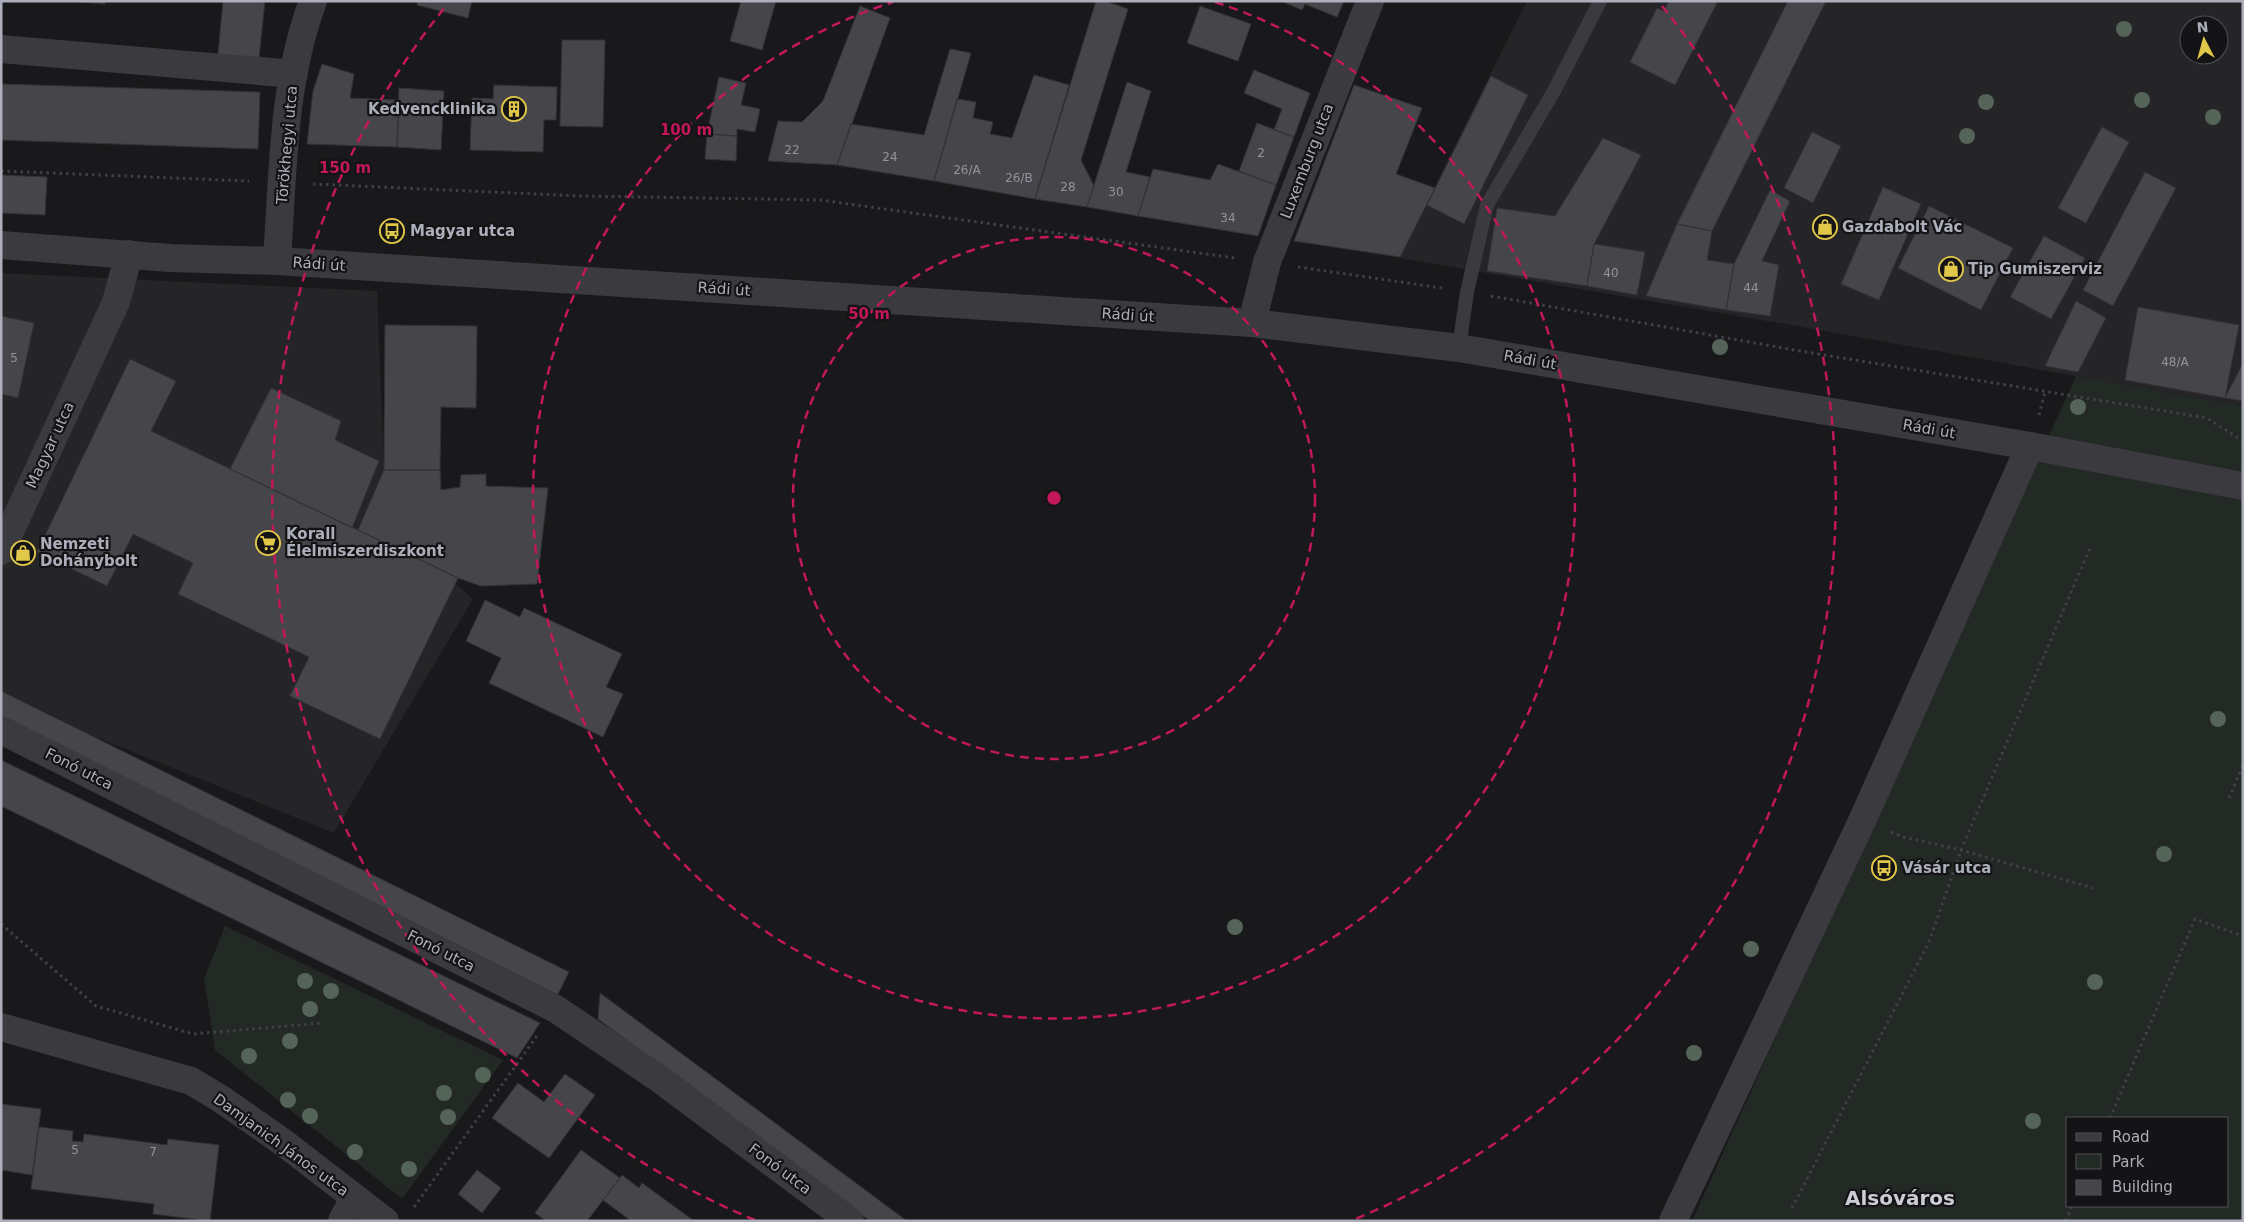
<svg xmlns="http://www.w3.org/2000/svg" width="2244" height="1222" font-family="'DejaVu Sans',sans-serif">
  <rect width="100%" height="100%" fill="#19181a"/>
  <path fill="#252427" fill-rule="evenodd" d="M1527 1H2243V406L1808 328 1399 258ZM2189 25H2219V55H2189Z
    M1 273 377 291 386 522 473 599 334 833 1 699Z"/>
  <path fill="#232a25" fill-rule="evenodd" d="M2076 376 2243 406V1221H1692ZM2068 1118H2228V1206H2068Z
    M225 926 503 1060 402 1199 215 1050 204 979Z"/>
  <path fill="#46454a" stroke="#333336" d="M69 1H105V4Z
    M223 1H265L259 58 218 54Z
    M418 1H472L468 18 417 5Z
    M741 1H776L762 50 730 41Z
    M1096 1H1105L1128 9 1081 160 1094 186 1087 207 1035 199Z
    M1281 1H1344L1337 17 1305 4 1302 10Z
    M1669 1H1718L1675 85 1630 62 1657 8 1664 11Z
    M1788 1H1826L1712 231 1677 224Z
    M860 6 890 18 837 165 768 161 778 121 802 122 823 101Z
    M1200 6 1251 24 1238 61 1187 43Z
    M562 40H605L603 127 560 126Z
    M950 49 971 53 934 181 837 165 851 124 924 135Z
    M322 64 354 74 350 98 399 100 397 147 307 144 313 91Z
    M1254 70 1310 93 1294 137 1274 130 1282 109 1244 93Z
    M1034 75 1069 85 1035 199 934 181 957 99 976 102 973 118 993 122 990 134 1012 138Z
    M1491 76 1528 95 1464 224 1427 205Z
    M719 77 746 83 741 105 760 109 755 132 737 129V136L707 134Z
    M1127 82 1151 91 1126 172 1150 177 1138 216 1087 207Z
    M1 84 260 92 258 149 1 140Z
    M494 85 557 87 556 120H544L543 152 470 150 472 98 493 99Z
    M1354 85 1422 108 1396 174 1435 188 1400 257 1294 241Z
    M399 88 444 91 441 150 397 147Z
    M1257 123 1294 137 1276 185 1239 171Z
    M2102 127 2129 142 2086 223 2058 208Z
    M1812 132 1841 146 1813 203 1784 188Z
    M707 134 737 136 736 161 705 159Z
    M1603 138 1641 155 1594 244 1587 286 1487 271 1497 208 1555 216Z
    M1218 164 1276 185 1258 236 1138 216 1153 169 1210 180Z
    M2145 172 2176 188 2113 306 2083 290Z
    M1 175 47 177 45 215 1 213Z
    M1883 187 1921 204 1879 300 1841 284Z
    M1770 190 1790 201 1762 261 1779 265 1770 316 1726 310 1734 264Z
    M1929 206 2013 248 1981 310 1898 268Z
    M1677 224 1712 231 1707 260 1734 264 1726 310 1646 296Z
    M2044 236 2085 258 2051 319 2010 297Z
    M1594 244 1645 252 1637 295 1587 286Z
    M2076 301 2106 318 2078 372 2045 366Z
    M2138 307 2239 325 2225 398 2125 380Z
    M1 316 34 323 18 398 1 394Z
    M385 325 477 326 476 408 441 407 440 470H384Z
    M130 359 176 381 151 431 458 578 380 739 290 696 309 657 178 594 193 563 133 534 107 586 37 552Z
    M2243 363V401L2225 398Z
    M271 388 341 421 335 440 379 461 352 528 230 469Z
    M384 470H440L441 490 460 487 461 475 486 474V486L548 488 537 584 481 586 458 578 358 530Z
    M485 600 520 617 524 608 622 654 606 687 623 694 603 737 489 683 501 658 466 641Z
    M1 691 569 972 556 998 1 718Z
    M1 760 540 1023 517 1058 227 916 1 806Z
    M600 993 907 1221H870L598 1019Z
    M565 1074 595 1095 549 1158 492 1118 518 1083 544 1102Z
    M1 1104 41 1109 32 1175 1 1170Z
    M39 1127 73 1131 72 1141 83 1142 84 1134 167 1145 168 1139 219 1145 210 1221 153 1214 154 1204 31 1189Z
    M581 1150 620 1178 587 1221H546L535 1213Z
    M477 1170 501 1188 482 1213 458 1194Z
    M622 1175 639 1188 642 1183 694 1221H631L603 1200Z"/>
  <g fill="none" stroke-linecap="round" stroke-linejoin="round">
    <path stroke="#404046" stroke-width="3" stroke-dasharray="2.5 4" stroke-linecap="butt" d="M1 171 249 181
      M313 184 581 196 820 200 1235 258
      M1298 267 1442 288
      M1491 296 1800 351 2207 418 2243 441
      M2039 415 2045 392
      M2229 798 2243 765
      M1891 832 1903 837 1961 850 2093 888
      M1 924 96 1006 193 1034 323 1023
      M2110 1118 2195 919 2243 936
      M414 1207 537 1036
      M1792 1208 1929 942 1961 850 2090 548
      M2066 1221 2072 1206"/>
    <path stroke="#3a3a3f" stroke-width="14" d="M1459 348 1467 292 1487 205 1554 91 1600 1"/>
    <path stroke="#3a3a3f" stroke-width="28" d="M1 49 294 74
      M277 261C283 174 282 84 313 1
      M1252 323 1267 262 1370 1
      M1 551 116 302 129 254
      M1 730 556 1009 661 1080 850 1221
      M1 1027 191 1081 221 1099 284 1143 385 1221
      M342 1221 354 1198
      M1673 1221 1862 821 2030 446"/>
    <path stroke="#3a3a3f" stroke-width="28" d="M1 245 170 258 277 261 1252 323 1459 348 2030 446 2243 486"/>
  </g>
  <g fill="#546459">
    <circle cx="2124" cy="29" r="8"/>
    <circle cx="2142" cy="100" r="8"/>
    <circle cx="1986" cy="102" r="8"/>
    <circle cx="2213" cy="117" r="8"/>
    <circle cx="1967" cy="136" r="8"/>
    <circle cx="1720" cy="347" r="8"/>
    <circle cx="2078" cy="407" r="8"/>
    <circle cx="2218" cy="719" r="8"/>
    <circle cx="2164" cy="854" r="8"/>
    <circle cx="1235" cy="927" r="8"/>
    <circle cx="1751" cy="949" r="8"/>
    <circle cx="305" cy="981" r="8"/>
    <circle cx="2095" cy="982" r="8"/>
    <circle cx="331" cy="991" r="8"/>
    <circle cx="310" cy="1009" r="8"/>
    <circle cx="290" cy="1041" r="8"/>
    <circle cx="1694" cy="1053" r="8"/>
    <circle cx="249" cy="1056" r="8"/>
    <circle cx="483" cy="1075" r="8"/>
    <circle cx="444" cy="1093" r="8"/>
    <circle cx="288" cy="1100" r="8"/>
    <circle cx="310" cy="1116" r="8"/>
    <circle cx="448" cy="1117" r="8"/>
    <circle cx="2033" cy="1121" r="8"/>
    <circle cx="355" cy="1152" r="8"/>
    <circle cx="409" cy="1169" r="8"/>
  </g>
  <g fill="none" stroke="#c2185b" stroke-width="2.5" stroke-dasharray="9 6">
    <circle cx="1054" cy="498" r="261"/>
    <path d="M1215 2A521 521 0 1 1 893 2"/>
    <path d="M755 1220A782 782 0 0 1 446 6M1662 6A782 782 0 0 1 1353 1220"/>
  </g>
  <defs>
    <symbol id="building-ring" viewBox="-11 -11 22 22"><circle r="9.5" fill="#141315" stroke="#e1c849" stroke-width="1.5"/><path d="M-4-6H4V6H1V3H-1V6H-4ZM-2.5-4.3h1.7v1.8h-1.7ZM.8-4.3h1.7v1.8H.8ZM-2.5-1h1.7V.8h-1.7ZM.8-1h1.7V.8H.8Z" fill="#e1c849"/></symbol>
    <symbol id="shop-ring" viewBox="-11 -11 22 22"><circle r="9.5" fill="#141315" stroke="#e1c849" stroke-width="1.5"/><path d="M-5-2.5h2.3a2.7 3.5 0 0 1 5.4 0H5L5.5 6h-11ZM-1.5-2.5h3a1.5 2.3 0 0 0-3 0Z" fill="#e1c849"/></symbol>
    <symbol id="bus-ring" viewBox="-11 -11 22 22"><circle r="9.5" fill="#141315" stroke="#e1c849" stroke-width="1.5"/><path d="M-5-6H5V4H4V6H2V4H-2V6H-4V4H-5ZM-3.5-4V0h7V-4ZM-3.5 1.2v1.5H-2V1.2ZM2 1.2v1.5H3.5V1.2Z" fill="#e1c849"/></symbol>
    <symbol id="supermarket-ring" viewBox="-11 -11 22 22"><circle r="9.5" fill="#141315" stroke="#e1c849" stroke-width="1.5"/><path d="M-6-5.5h2.5l.6 2H6L4.5 2H-2.5L-4.4-4H-6ZM-1.5 3.2a1.3 1.3 0 1 0 .1 0ZM3 3.2a1.3 1.3 0 1 0 .1 0Z" fill="#e1c849"/></symbol>
  </defs>
  <g fill-rule="evenodd">
    <use href="#building-ring" x="500" y="95" width="28" height="28"/>
    <use href="#shop-ring" x="1811" y="213" width="28" height="28"/>
    <use href="#bus-ring" x="378" y="217" width="28" height="28"/>
    <use href="#shop-ring" x="1937" y="255" width="28" height="28"/>
    <use href="#supermarket-ring" x="254" y="529" width="28" height="28"/>
    <use href="#shop-ring" x="9" y="539" width="28" height="28"/>
    <use href="#bus-ring" x="1870" y="854" width="28" height="28"/>
  </g>
  <g text-anchor="middle" dominant-baseline="central" stroke-width="4.5" stroke-linejoin="round" paint-order="stroke">
    <g font-size="12" fill="#92949d">
      <text x="792" y="150">22</text>
      <text x="1261" y="153">2</text>
      <text x="890" y="157">24</text>
      <text x="967" y="170">26/A</text>
      <text x="1019" y="178">26/B</text>
      <text x="1068" y="187">28</text>
      <text x="1116" y="192">30</text>
      <text x="1228" y="218">34</text>
      <text x="1611" y="273">40</text>
      <text x="1751" y="288">44</text>
      <text x="14" y="358">5</text>
      <text x="2175" y="362">48/A</text>
      <text x="75" y="1150">5</text>
      <text x="153" y="1152">7</text>
    </g>
    <g font-size="15" font-weight="bold" fill="#acaeb9" stroke="#141315" text-anchor="start">
      <text x="496" y="109" text-anchor="end">Kedvencklinika</text>
      <text x="1842" y="227">Gazdabolt Vác</text>
      <text x="410" y="231">Magyar utca</text>
      <text x="1968" y="269">Tip Gumiszerviz</text>
      <text x="286" y="534">Korall<tspan x="286" dy="17">Élelmiszerdiszkont</tspan></text>
      <text x="40" y="544">Nemzeti<tspan x="40" dy="17">Dohánybolt</tspan></text>
      <text x="1902" y="868">Vásár utca</text>
    </g>
    <g font-size="15" fill="#acaeb9" stroke="#141315">
      <text transform="translate(287 145) rotate(-85)">Törökhegyi utca</text>
      <text transform="translate(1307 161) rotate(-69)">Luxemburg utca</text>
      <text transform="translate(319 264) rotate(4)">Rádi út</text>
      <text transform="translate(724 289) rotate(4)">Rádi út</text>
      <text transform="translate(1128 315) rotate(4)">Rádi út</text>
      <text transform="translate(1530 360) rotate(10)">Rádi út</text>
      <text transform="translate(1929 429) rotate(10)">Rádi út</text>
      <text transform="translate(50 445) rotate(-65)">Magyar utca</text>
      <text transform="translate(79 769) rotate(27)">Fonó utca</text>
      <text transform="translate(441 951) rotate(27)">Fonó utca</text>
      <text transform="translate(281 1145) rotate(36)">Damjanich János utca</text>
      <text transform="translate(780 1169) rotate(37)">Fonó utca</text>
    </g>
    <g font-size="20" font-weight="bold" fill="#cdcdd5" stroke="#141315">
      <text x="1900" y="1198">Alsóváros</text>
    </g>
  </g>
  <circle cx="1054" cy="498" r="8" fill="#c2185b" stroke="#141315" stroke-width="2.5"/>
  <g font-size="15" text-anchor="middle" font-weight="bold" fill="#c2185b" stroke="#141315" stroke-width="4.5" stroke-linejoin="round" paint-order="stroke">
    <text x="686" y="135">100 m</text>
    <text x="345" y="173">150 m</text>
    <text x="869" y="319">50 m</text>
  </g>
  <rect width="2244" height="1222" fill="none" stroke="#acaeb9" stroke-width="5"/>
  <rect x="2066" y="1117" width="162" height="90" fill="#141315" stroke="#515157"/>
  <rect x="2076" y="1133" width="25" height="8" fill="#3a3a3f" stroke="#515157"/>
  <text x="2112" y="1142" font-size="15" fill="#acaeb9">Road</text>
  <rect x="2076" y="1154" width="25" height="15" fill="#232a25" stroke="#515157"/>
  <text x="2112" y="1167" font-size="15" fill="#acaeb9">Park</text>
  <rect x="2076" y="1180" width="25" height="15" fill="#46454a" stroke="#515157"/>
  <text x="2112" y="1192" font-size="15" fill="#acaeb9">Building</text>
  <g transform="translate(2204 40) rotate(354)"><circle r="24" fill="#141315" stroke="#515157"/>
  <path d="M0-4L9 19L0 12L-9 19Z" fill="#e1c849"/>
  <text y="-8" font-size="14" font-weight="bold" text-anchor="middle" fill="#acaeb9">N</text>
  </g>
</svg>
